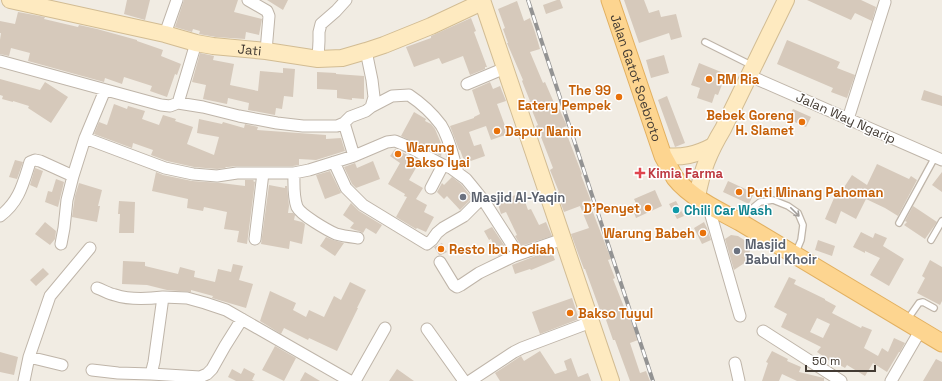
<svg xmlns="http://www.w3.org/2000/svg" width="942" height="381" font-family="'Space Grotesk',sans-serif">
  <rect width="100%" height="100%" fill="#f1ece3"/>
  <path fill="#d6c9bb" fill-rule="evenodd" d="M127 0H150L145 20 124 14Z
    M184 0H238L234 12 262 19 259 35 246 32 245 39 216 37 199 34 200 31 193 29 192 32 175 27Z
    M267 0H288L283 10Z
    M557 0H560L563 8 546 14 543 5Z
    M624 0H644L649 13 659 10 661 17 676 14 682 37 671 40 669 33 639 43Z
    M807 0H861L876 7 872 21 855 13 851 20Z
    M517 1 524 21 530 18 535 32 540 49 530 52 543 83 545 82 555 105 557 104 567 126 564 127 582 174 581 175 591 201 589 202 611 259 608 260 615 278 613 279 626 312H628L638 340 630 343 640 373 646 371 650 381H630L615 340H613L605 317 603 318 585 269H584L579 256 571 234 589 228 580 206 564 212 557 193 559 192 550 170 553 168 541 137H540L536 126 538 125 528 101H530L522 81 523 80 507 43H508L503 29 505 28 498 9Z
    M18 12 45 17 44 19 78 27 79 25 97 29 137 40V41L163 50 161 56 181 64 177 75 175 74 167 97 150 91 152 86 124 77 122 84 105 78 104 82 28 61 30 53 11 48 9 56 0 54V40L1 33H0V21L15 24Z
    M471 18 476 31 474 32 487 67H485V69L470 75 463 56 442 64 439 58 414 67 406 47 431 38V36Z
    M787 40 840 62 837 68 855 75 847 98 831 92 833 88 777 64Z
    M200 53 214 56 213 60 234 64 230 85 258 91 260 71 283 73V68L295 69 293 97 284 96 282 109 276 108 275 115 248 110 249 103 228 98 227 104 203 99 206 85 192 82Z
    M664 55 669 73 651 78 646 60Z
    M699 63 726 74 718 95 715 94 712 103 697 98 700 88 691 85Z
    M317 72 336 73V74L364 76V99L352 98V100L337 98V90L317 89Z
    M0 79 40 90 45 82 68 97 51 123 28 108 29 106 13 101V102L2 99 3 96 0 95Z
    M490 82 493 89 500 86 506 101 497 104 508 134 491 140 486 126 469 132 474 146 481 144 485 156 465 163 460 150H459L450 126 474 118V117L480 114 472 90Z
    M924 90 942 96V106L921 100Z
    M667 96 685 143 675 147 658 100Z
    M114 104 127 109 128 106 145 111 142 119 159 125 163 115 176 119 175 121 193 127 187 144 214 155 219 137 197 133 199 119 222 124 223 122 244 128 245 124 258 127 257 130 326 135V139L341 138 345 151 316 160 299 159V165L293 166H237L228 167H226L225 168 217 169 194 167 167 161 151 155 153 150 133 143 132 148 94 134 99 122 107 125Z
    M793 109 811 117 806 127 788 119Z
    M414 112 426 119 425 121 431 124 435 129 443 148 441 156 401 136Z
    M395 149 420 161 409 180 423 188 416 199 427 205 424 212 434 217 426 232 417 228 416 229 396 217 407 197 404 196 405 194 388 184 400 163 390 156Z
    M15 160 23 162 17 179 9 177Z
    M373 161 380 179 356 188 352 184 344 167 355 163 357 168Z
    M877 164 909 179 911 176 917 180 898 216 885 208 866 199 856 219 841 211 836 224 825 219 837 191 841 192 852 175 867 185Z
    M35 168 43 171 37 188 30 185Z
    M330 171 341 193 325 199 316 175Z
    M156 172 163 175 192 181 221 183 245 186V180H254L253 181 255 182 247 244 237 242 239 231 224 229 227 212 204 207 203 211 187 208 188 199 152 191Z
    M942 172V192L932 185Z
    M452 177 461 184 472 198 460 210 447 196 444 199 437 192 442 183 444 185Z
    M56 179 64 182 58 207 45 202 48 191 52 192Z
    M728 181 754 193 749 204 723 192Z
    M79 183 102 190 98 206H100L97 222 72 217 75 196Z
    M269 185 285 188V186H287L289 206 288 213H293L295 215 294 220 302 222 305 224 302 244 290 241 289 249 261 244Z
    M655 190 662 206 636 218 633 210 638 208 634 199Z
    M522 193 528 210 531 209 539 225 546 222 552 236 521 246 515 236 517 235 506 212 501 214 497 201Z
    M119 201 135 202 134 233H119L120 214H118Z
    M676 201 684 216 677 219 669 204Z
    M351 203 359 211 382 225 376 234 366 228 363 233 359 231 355 230 350 228 354 223 343 215Z
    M913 206 937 222 925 239 904 225 907 222 905 221Z
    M45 222 56 231 55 239 50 245 35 234Z
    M704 222 707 228 711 240 702 244 694 228Z
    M492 227 508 251 498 256 491 239 489 240 484 231Z
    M861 232 873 238 875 233 887 238 883 246 904 259 889 286 870 275 880 258 865 251V253L853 247Z
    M731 235 738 236 752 245 746 262 734 270 725 239Z
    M326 237 333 240 344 243 335 256 320 246Z
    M818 240 835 246 832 256 815 250Z
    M442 243 447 252 441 255H439L434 247Z
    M551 250 555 260 531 270 530 269 515 274 512 265Z
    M930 260 942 267V301L940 305 917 293 925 278 922 276Z
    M123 261 145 262V266L178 274 180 267 195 271 194 277 215 282 218 269 231 272 233 264 243 266 239 280 253 284 246 308 212 298 213 296 191 290V292L167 290 147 285 122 284Z
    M43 268 49 274 36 286 30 280Z
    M789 277 796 280 794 284 825 299V300L836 306 832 313 861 328 862 326 872 330 864 348 878 356 882 348 888 352 894 338 905 343 900 352H899L887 372 873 363 865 376 847 365 845 368 831 360 830 361 817 352 821 347 781 327 787 314 774 307ZM817 318 830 324 823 338 810 332Z
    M350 282 366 290 357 308H358L337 351 309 338 308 340 284 328 281 334 260 321 270 291 296 303 293 310 306 317 309 310 324 317 334 296 341 300Z
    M572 298 579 319 540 334 532 312Z
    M275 346 296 358 284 381 262 370Z
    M540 351 555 374 567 370 564 361 571 358 578 377 588 373 591 381H500L495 373 521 356 524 361Z
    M772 351 788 359 787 361 801 367 799 372 824 378V381H797L782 374 779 381H762L768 363 766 362Z
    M0 352 18 357 14 375 0 372Z
    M936 359 942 362V381H923Z
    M244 368 255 374 252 380 255 381H236L228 377 232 369 241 374Z
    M397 369 414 381H389Z
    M305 372 320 381H300Z"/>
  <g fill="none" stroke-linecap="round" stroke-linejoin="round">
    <defs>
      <path id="lane" d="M705 42 753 66
        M741 220 749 211 760 202 773 200 788 206 798 213 803 225 801 240 796 252
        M899 223 935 157
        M931 240 942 221
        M907 320 919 303 923 302 934 308"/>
      <path id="street" d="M248 0 267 11 269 16 266 51
        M165 34 177 0
        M318 59 319 41V32L321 24 336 11 346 0
        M0 61 161 105 170 106 178 103 203 107 239 116 277 123 303 126H337L344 123 350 117 366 111 371 107 374 97 372 80 366 51
        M750 76 942 160
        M467 84 505 68
        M178 103 196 43
        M371 107 392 96 409 95C421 103 432 113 441 125 450 139 453 158 458 173
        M848 119 885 2
        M344 123 354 156
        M85 138 165 168 193 174 217 176 237 173H294L309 170 354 156 387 142 395 141 407 146 443 165 451 168 466 179 471 185 484 201 518 254
        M334 162 346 188 363 205 427 244 432 240 437 233 443 228 464 216 482 198
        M294 173C294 184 293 196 297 207 301 215 327 230 336 234 343 236 351 237 358 238
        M431 188 443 165
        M708 205 740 316
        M0 216C19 202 23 184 30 162L35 160 40 161 73 176
        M255 239 263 173
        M61 244 64 228 67 200 73 176 85 138 105 90
        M440 262 454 285 457 287 461 285 479 273 514 256 563 239
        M97 288C103 290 109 294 115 295 130 300 147 299 163 297L154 362 151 374
        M163 297 187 298 205 303 226 310 350 381
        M427 329 464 381
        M763 331 841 381
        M735 363 739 381
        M62 365 29 357 50 296 90 248
        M92 370 118 373 151 374 200 377 207 374 212 369 225 346 242 319
        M24 381 29 357
        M355 381 385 328
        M470 381 514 352 522 348 591 322
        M891 381 920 331"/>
      <g id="secondary">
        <path id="s1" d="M10 0 133 27 165 34 196 43 213 46 266 51 318 59 342 58 366 51 384 45 431 26 482 2"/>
        <path d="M482 0 611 381"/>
        <path d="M663 156C682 158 696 155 713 146"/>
        <path d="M697 197C702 170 709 152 723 129L786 0"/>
      </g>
      <g id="primary">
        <path id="s2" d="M610 0 663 156C667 163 671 171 675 178 690 197 719 211 740 222L942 343"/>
      </g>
    </defs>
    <use href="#lane" stroke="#bfb5a9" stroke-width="8"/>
    <use href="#street" stroke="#bfb5a9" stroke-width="13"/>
    <use href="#secondary" stroke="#d2bc93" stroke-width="18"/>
    <use href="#primary" stroke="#e2b060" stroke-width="19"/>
    <use href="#lane" stroke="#fff" stroke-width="5.5"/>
    <use href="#street" stroke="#fff" stroke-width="11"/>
    <use href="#secondary" stroke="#feeac0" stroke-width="16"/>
    <use href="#primary" stroke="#fdd590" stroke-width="17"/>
    <defs>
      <path id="rail" d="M528 0 653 381"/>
    </defs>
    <use href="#rail" stroke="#939393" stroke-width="4"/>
    <use href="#rail" stroke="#fff" stroke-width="2.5" stroke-dasharray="8" stroke-linecap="butt"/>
  </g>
  <defs><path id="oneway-shaft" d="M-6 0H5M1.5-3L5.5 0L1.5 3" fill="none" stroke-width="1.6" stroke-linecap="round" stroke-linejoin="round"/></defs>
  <use stroke="#a19d99" href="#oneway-shaft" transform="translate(795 212) rotate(45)"/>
  <g fill="#e8710a" stroke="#fff" stroke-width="1.5">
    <circle cx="709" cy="79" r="4"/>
    <circle cx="619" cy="97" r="4"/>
    <circle cx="802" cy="122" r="4"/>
    <circle cx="497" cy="131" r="4"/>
    <circle cx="398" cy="154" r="4"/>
    <circle cx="739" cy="192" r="4"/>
    <circle cx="648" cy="208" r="4"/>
    <circle cx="703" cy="233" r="4"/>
    <circle cx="441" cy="249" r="4"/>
    <circle cx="570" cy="313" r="4"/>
  </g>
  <path fill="#e0444e" stroke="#fff" stroke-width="1.5" d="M638 167h4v4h4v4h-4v4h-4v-4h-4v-4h4z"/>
  <g fill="#6b7280" stroke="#fff" stroke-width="1.5">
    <circle cx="463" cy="197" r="4"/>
    <circle cx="737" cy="251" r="4"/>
  </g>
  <circle fill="#0f9aa8" stroke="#fff" stroke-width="1.5" cx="676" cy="210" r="4"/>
  <g text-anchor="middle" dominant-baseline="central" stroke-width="3" stroke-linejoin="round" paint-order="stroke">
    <g font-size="13" fill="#433b33" stroke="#fff">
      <text stroke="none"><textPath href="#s1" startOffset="245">Jati</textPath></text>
      <text stroke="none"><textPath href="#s2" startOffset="82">Jalan Gatot Soebroto</textPath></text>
      <text transform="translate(846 118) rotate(24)">Jalan Way Ngarip</text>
    </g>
    <g font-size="13" font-weight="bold" fill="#c56008" stroke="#fff" text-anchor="start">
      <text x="717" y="79">RM Ria</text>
      <text x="611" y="90" text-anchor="end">The 99<tspan x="611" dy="15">Eatery Pempek</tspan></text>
      <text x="794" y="115" text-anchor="end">Bebek Goreng<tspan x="794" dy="15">H. Slamet</tspan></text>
      <text x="505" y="131">Dapur Nanin</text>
      <text x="406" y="147">Warung<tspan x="406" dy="15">Bakso Iyai</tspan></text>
      <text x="747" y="192">Puti Minang Pahoman</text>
      <text x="640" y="208" text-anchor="end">D'Penyet</text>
      <text x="695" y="233" text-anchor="end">Warung Babeh</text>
      <text x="449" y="249">Resto Ibu Rodiah</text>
      <text x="578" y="313">Bakso Tuyul</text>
    </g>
    <g font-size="13" font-weight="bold" fill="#be3a42" stroke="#fff" text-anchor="start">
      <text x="648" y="173">Kimia Farma</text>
    </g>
    <g font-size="13" font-weight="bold" fill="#5b616d" stroke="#fff" text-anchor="start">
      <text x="471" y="197">Masjid Al-Yaqin</text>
      <text x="745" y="244">Masjid<tspan x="745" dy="15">Babul Khoir</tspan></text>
    </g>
    <g font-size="13" font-weight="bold" fill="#0d838f" stroke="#fff" text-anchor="start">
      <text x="684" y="210">Chili Car Wash</text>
    </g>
  </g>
  <path d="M806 365v6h69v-6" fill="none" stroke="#433b33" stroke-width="2"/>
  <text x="812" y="365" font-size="12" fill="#433b33" stroke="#ffffff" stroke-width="3" paint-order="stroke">50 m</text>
</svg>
